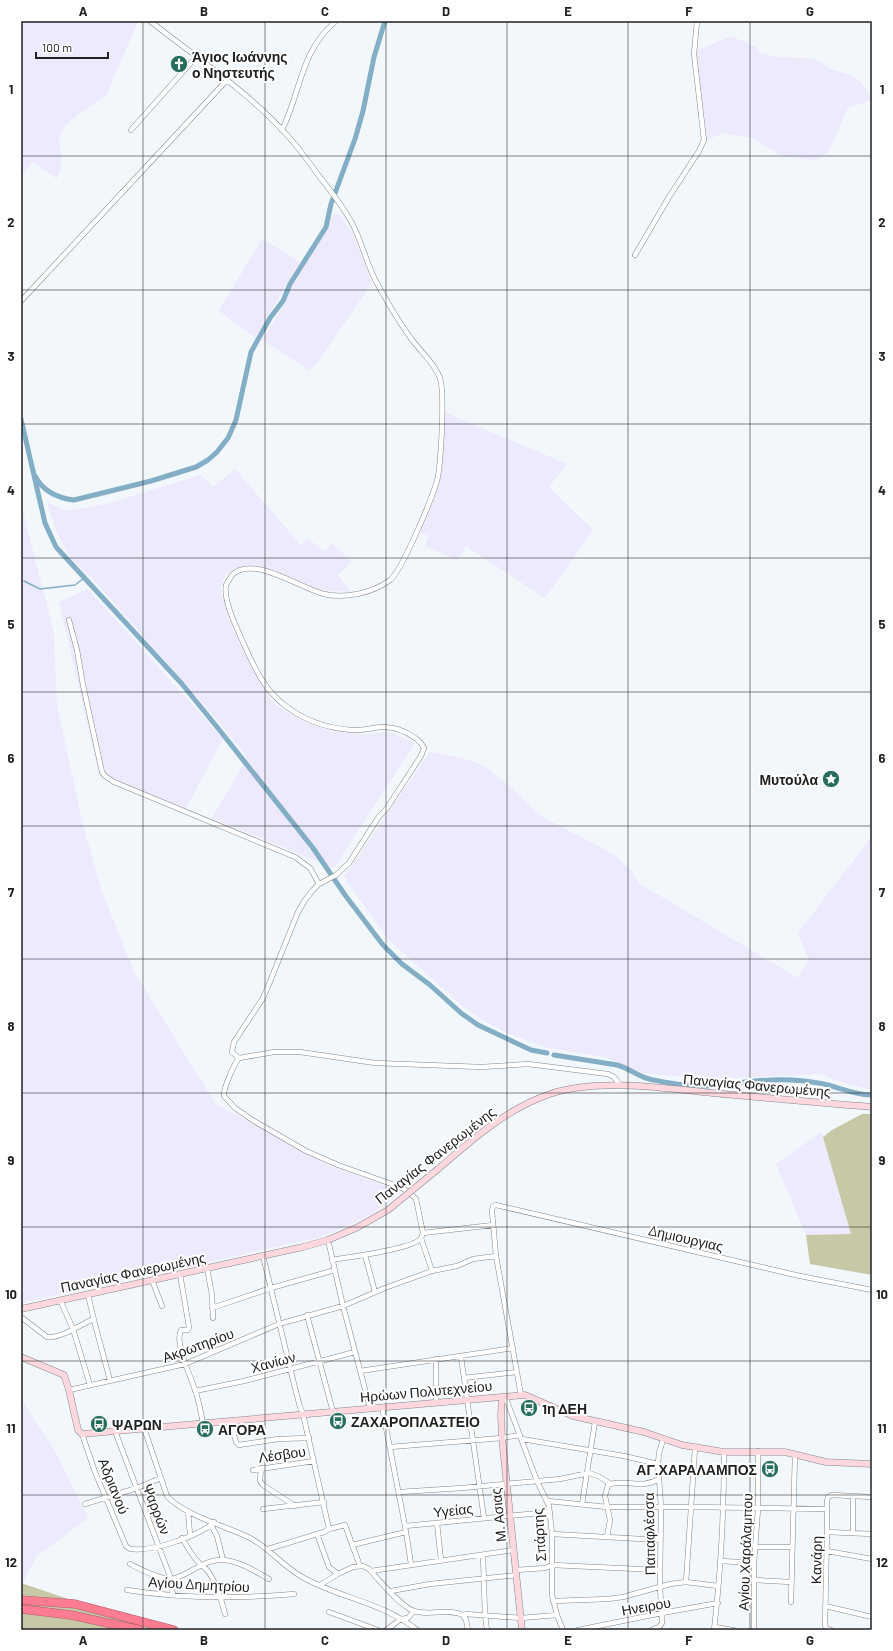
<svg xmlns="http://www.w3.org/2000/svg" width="893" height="1651" font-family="Barlow,sans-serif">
  <rect width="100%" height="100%" fill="#f2f7fc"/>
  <path fill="#eceafc" d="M21 21H138L107 94 66 124 59 138 62 163 57 179 33 162 21 175Z
    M731 36 754 46 761 53 776 57 808 58 817 60 831 69 850 75 861 82 872 100 848 108 828 153 815 160 781 156 753 138 723 133 707 140 696 51Z
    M334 214H339L353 234 372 283 316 365 309 370 262 340 286 302 285 298 291 285Z
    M262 239 300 262 255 338 219 311Z
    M444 412 567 464 549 487 593 530 545 598 466 546 457 560 425 546 429 536 418 532 436 489Z
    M235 469 301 545 309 539 323 551 333 544 352 562 338 575 351 592 321 590 277 571 255 566 235 568 225 575 220 589 231 625 254 673 266 692 275 704 287 712 303 721 329 731 367 735 383 732 392 733 415 743 334 868 212 818 247 758 241 749 201 701 94 581 71 558 56 531 47 502 65 511 106 504 201 475 213 487Z
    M21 503 54 634 57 705 82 821 101 889 134 972 215 1103 326 1164 401 1192 370 1215 342 1228 317 1238 21 1303Z
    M88 589 223 739 186 808 99 775 59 602Z
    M430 752 460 757 480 764 506 783 541 816 613 854 631 870 640 884 798 978 809 959 798 933 872 836V1090L850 1085 820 1074 708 1079 643 1073 604 1057 548 1048 509 1034 483 1021 458 1002 387 938 344 877Z
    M821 1132 823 1137 851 1234 806 1235 776 1164Z
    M21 1399 55 1451 88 1518 37 1556 21 1586Z"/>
  <path fill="#c6c8a6" d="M862 1114H872V1275L810 1264 806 1235 851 1234 823 1137 832 1130Z
    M21 1583 142 1624 168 1630H21Z"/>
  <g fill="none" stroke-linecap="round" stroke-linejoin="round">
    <path stroke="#83aec5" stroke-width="1.5" d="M24 581 40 589 75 585 84 578"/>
    <path stroke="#83aec5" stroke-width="5" d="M21 419 45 523 56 547 182 684 217 727 313 848 345 895 383 945 402 964 430 985 461 1013 478 1025 531 1050 547 1053
      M35 476C43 491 57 498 74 500L151 481 196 467 208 460 217 452 228 438 236 420 251 352 270 318 283 301 290 284 326 227 331 204 355 139 363 111 374 57 385 21
      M554 1055 617 1065C629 1068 640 1078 653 1080 670 1083 690 1087 707 1086 735 1084 763 1078 792 1080 803 1081 817 1082 828 1085 843 1089 856 1095 872 1095"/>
    <defs>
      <path id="street" d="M150 21C197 58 247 91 287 135 299 148 309 162 319 176 331 191 343 207 352 223 363 244 367 267 379 287 389 305 400 324 413 341 422 353 435 364 440 378 445 394 441 464 437 481 432 498 402 571 390 580 373 593 345 599 324 594 302 589 252 554 232 575 231 577 227 583 226 585 223 600 236 626 242 640 252 662 262 687 282 703 301 719 326 728 351 730 373 731 384 721 407 733 414 737 420 740 424 748L421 756 387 808 378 818 349 863 336 875 319 884 313 890 305 900 298 912 269 984 263 998 234 1042 232 1052 239 1058 274 1052H300L375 1063 481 1067 528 1064 608 1074 614 1077 621 1086
        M131 130 197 56
        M282 130C301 92 300 51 336 21
        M635 255 669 197 699 151 704 140 694 54 697 21
        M21 301 227 80
        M69 620 77 650 83 685 102 772 105 776 114 782 295 857 310 868 319 884
        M239 1058C234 1064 223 1089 224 1096L235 1108 254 1121 306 1151 338 1165 400 1187 409 1192 416 1199 423 1233 421 1238 432 1271
        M423 1233 493 1225
        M328 1240 343 1306 370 1408
        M365 1255 375 1292
        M263 1256 295 1388 300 1407 303 1414 329 1529 324 1532 268 1549
        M332 1260C348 1257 415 1249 421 1238
        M207 1268 212 1295 213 1318
        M180 1274 189 1327 188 1330H181C174 1344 191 1376 195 1390 199 1401 201 1412 203 1424
        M152 1280 162 1306
        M88 1294C94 1324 103 1352 110 1381
        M60 1300 73 1329 90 1385
        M212 1308 271 1288 335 1270
        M307 1315 333 1412
        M21 1317 47 1337C59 1339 81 1325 93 1319
        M461 1357 484 1518
        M360 1371 513 1348
        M464 1378 517 1372
        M69 1390 185 1364 279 1324 343 1306 385 1288 432 1271 457 1266 473 1259 496 1256
        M195 1391 244 1381 355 1352
        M521 1395 496 1256 492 1211 493 1206 496 1205 800 1276 872 1290
        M505 1396 537 1481 549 1506 552 1534V1595L557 1615 563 1630
        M436 1402V1359
        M382 1407 405 1526 411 1564
        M230 1421 236 1442 239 1445 278 1439 309 1438
        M144 1428 167 1496C182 1514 225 1526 248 1537 269 1547 283 1567 304 1578 340 1598 384 1603 417 1630
        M115 1431 171 1579 173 1595
        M82 1434 95 1472 126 1546 130 1549C151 1552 198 1537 214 1522
        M522 1439 624 1456 658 1464
        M390 1447 502 1438 520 1435
        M261 1468 260 1481 263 1485 295 1506
        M253 1470 314 1461
        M399 1492 462 1488 560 1479 589 1473 598 1476 611 1484
        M853 1496V1533
        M548 1501 607 1507H692L826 1509
        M85 1504 137 1488 161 1478
        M582 1504 595 1422
        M263 1509 324 1502
        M188 1511 190 1535
        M437 1523 441 1560
        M211 1525 217 1536 223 1560
        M405 1526 550 1512
        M329 1529 345 1525 360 1566
        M827 1532 872 1534
        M317 1534 329 1567 338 1574 353 1567 363 1566 369 1569C379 1580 401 1607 414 1611 430 1616 448 1608 463 1615L466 1614 521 1618 557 1615
        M552 1534 660 1540
        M607 1537 610 1520 605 1496 608 1485C625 1478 640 1490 659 1479
        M182 1538C187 1547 193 1557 200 1564 203 1566 205 1568 207 1570 217 1583 221 1599 225 1614
        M352 1545 406 1532
        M756 1547H792
        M827 1551 872 1559
        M483 1555 485 1615 487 1630
        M721 1561 754 1563
        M130 1564C142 1570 157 1578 170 1579 184 1579 201 1560 221 1560 238 1560 255 1571 269 1579
        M516 1570 545 1568 552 1565 660 1570
        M371 1571 513 1550
        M754 1580 791 1582
        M686 1582 695 1448
        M320 1585 338 1574
        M127 1590C184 1599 236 1599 294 1594
        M391 1591 430 1584 517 1575
        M553 1601 608 1599 623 1597 670 1584 686 1582 718 1586
        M791 1602 795 1454
        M825 1606 872 1617
        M329 1612 378 1630
        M463 1615 466 1620 468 1630
        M715 1627 733 1630
        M386 1630 401 1619 408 1618 414 1611
        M578 1630 662 1613 718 1603
        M651 1630 659 1627 662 1623 660 1586 661 1507 658 1464 659 1453 663 1440
        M714 1630C721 1570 724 1512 724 1452
        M754 1630V1563L758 1509V1451
        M831 1630 826 1628 825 1625 827 1532V1501L828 1497 832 1495 872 1497"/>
      <path id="secondary" d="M438 1169C473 1139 506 1109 550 1094 598 1078 663 1088 712 1093 766 1098 819 1103 872 1107
        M21 1309 303 1247 328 1240
        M21 1357 64 1375 69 1390 78 1430 82 1434 525 1395 573 1416 644 1432 682 1445 724 1452H785L826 1462 872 1464
        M502 1397 501 1416 502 1438 522 1630"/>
      <path id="highway" d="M21 1600 75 1604 174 1630
        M21 1609 71 1615 140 1630"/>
    </defs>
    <use href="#street" stroke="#83878c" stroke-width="5.5"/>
    <use href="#secondary" stroke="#83878c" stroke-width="7"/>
    <use href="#highway" stroke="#af5c6b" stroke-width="9"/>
    <use href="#street" stroke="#fff" stroke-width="4.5"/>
    <use href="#secondary" stroke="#fed8de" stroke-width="6"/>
    <use href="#highway" stroke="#fc7c92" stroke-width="8"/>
    <defs>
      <path id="secondary-bridge" d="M328 1240 358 1227 388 1210 438 1169"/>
    </defs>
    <use href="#secondary-bridge" stroke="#83878c" stroke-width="7" stroke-linecap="butt"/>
    <use href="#secondary-bridge" stroke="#fed8de" stroke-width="6"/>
  </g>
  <path fill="none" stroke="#202123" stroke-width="1" stroke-opacity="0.55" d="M143 21V1630M265 21V1630M386 21V1630M507 21V1630M628 21V1630M750 21V1630M21 156H872M21 290H872M21 424H872M21 558H872M21 692H872M21 826H872M21 959H872M21 1093H872M21 1227H872M21 1361H872M21 1495H872"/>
  <defs>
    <symbol id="church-disc" viewBox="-11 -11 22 22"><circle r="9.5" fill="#266c5f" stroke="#fff"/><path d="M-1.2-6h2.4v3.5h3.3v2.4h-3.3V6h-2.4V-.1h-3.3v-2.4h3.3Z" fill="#fff"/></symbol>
    <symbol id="sight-disc" viewBox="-11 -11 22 22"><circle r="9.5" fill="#266c5f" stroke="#fff"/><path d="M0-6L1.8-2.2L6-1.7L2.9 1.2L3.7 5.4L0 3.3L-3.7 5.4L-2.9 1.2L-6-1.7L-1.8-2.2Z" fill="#fff"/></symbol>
    <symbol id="bus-disc" viewBox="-11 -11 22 22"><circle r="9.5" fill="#266c5f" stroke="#fff"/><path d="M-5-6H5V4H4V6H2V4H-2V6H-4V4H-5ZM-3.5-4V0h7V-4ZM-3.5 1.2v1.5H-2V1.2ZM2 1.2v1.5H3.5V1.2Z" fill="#fff"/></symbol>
  </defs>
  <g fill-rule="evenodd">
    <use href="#church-disc" x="169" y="54" width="20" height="20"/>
    <use href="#sight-disc" x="821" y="769" width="20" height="20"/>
    <use href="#bus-disc" x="519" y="1398" width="20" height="20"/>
    <use href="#bus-disc" x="328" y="1411" width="20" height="20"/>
    <use href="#bus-disc" x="89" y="1414" width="20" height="20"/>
    <use href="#bus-disc" x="195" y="1419" width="20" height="20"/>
    <use href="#bus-disc" x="760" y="1459" width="20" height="20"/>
  </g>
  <g text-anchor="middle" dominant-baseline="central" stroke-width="4" stroke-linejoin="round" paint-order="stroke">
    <g font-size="14" font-weight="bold" fill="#202123" stroke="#fff" text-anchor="start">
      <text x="192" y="56">Άγιος Ιωάννης<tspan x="192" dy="16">ο Νηστευτής</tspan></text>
      <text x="818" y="779" text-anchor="end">Μυτούλα</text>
      <text x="542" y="1408">1η ΔΕΗ</text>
      <text x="351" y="1421">ΖΑΧΑΡΟΠΛΑΣΤΕΙΟ</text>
      <text x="112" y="1424">ΨΑΡΩΝ</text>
      <text x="218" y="1429">ΑΓΟΡΑ</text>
      <text x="757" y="1469" text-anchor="end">ΑΓ.ΧΑΡΑΛΑΜΠΟΣ</text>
    </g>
    <g font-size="14" fill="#202123" stroke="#fff">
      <text transform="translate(757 1085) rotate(5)">Παναγίας Φανερωμένης</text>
      <text transform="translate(435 1155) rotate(-38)">Παναγίας Φανερωμένης</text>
      <text transform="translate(686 1238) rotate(13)">Δημιουργιας</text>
      <text transform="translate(133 1272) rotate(-12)">Παναγίας Φανερωμένης</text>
      <text transform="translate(198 1345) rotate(-20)">Ακρωτηρίου</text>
      <text transform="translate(273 1362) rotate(-15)">Χανίων</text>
      <text transform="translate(426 1391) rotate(-5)">Ηρώων Πολυτεχνείου</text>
      <text transform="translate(282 1454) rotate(-8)">Λέσβου</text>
      <text transform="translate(114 1486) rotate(68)">Αδριανού</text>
      <text transform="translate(157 1509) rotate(69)">Ψαρρών</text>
      <text transform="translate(453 1510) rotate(-6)">Υγείας</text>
      <text transform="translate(498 1515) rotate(-96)">Μ. Ασιας</text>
      <text transform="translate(649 1534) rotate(-91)">Παπαφλέσσα</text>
      <text transform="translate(539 1535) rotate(-94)">Σπάρτης</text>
      <text transform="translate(745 1552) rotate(-88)">Αγίου Χαράλαμπου</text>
      <text transform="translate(816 1560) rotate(-89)">Κανάρη</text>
      <text transform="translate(199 1584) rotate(3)">Αγίου Δημητρίου</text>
      <text transform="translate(646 1606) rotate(-10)">Ηνειρου</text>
    </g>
  </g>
  <rect width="893" height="1651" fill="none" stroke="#ffffff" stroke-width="44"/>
  <path d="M36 52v6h72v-6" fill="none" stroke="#202123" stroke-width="2"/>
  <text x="42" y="52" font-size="12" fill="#202123" stroke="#ffffff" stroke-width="3" paint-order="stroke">100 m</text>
  <rect x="22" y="22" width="849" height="1607" fill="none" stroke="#202123" stroke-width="1.5"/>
  <g font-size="13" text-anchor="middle" font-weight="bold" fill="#202123">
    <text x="83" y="16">A</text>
    <text x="204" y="16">B</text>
    <text x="325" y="16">C</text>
    <text x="446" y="16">D</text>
    <text x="568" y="16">E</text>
    <text x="689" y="16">F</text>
    <text x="810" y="16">G</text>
    <text x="11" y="94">1</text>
    <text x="882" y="94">1</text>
    <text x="11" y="227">2</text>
    <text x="882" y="227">2</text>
    <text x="11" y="361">3</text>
    <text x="882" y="361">3</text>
    <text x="11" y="495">4</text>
    <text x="882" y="495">4</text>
    <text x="11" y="629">5</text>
    <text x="882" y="629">5</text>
    <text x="11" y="763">6</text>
    <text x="882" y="763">6</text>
    <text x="11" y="897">7</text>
    <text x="882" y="897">7</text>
    <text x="11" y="1031">8</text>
    <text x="882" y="1031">8</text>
    <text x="11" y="1165">9</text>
    <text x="882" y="1165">9</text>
    <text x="11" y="1299">10</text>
    <text x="882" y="1299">10</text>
    <text x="11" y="1433">11</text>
    <text x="882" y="1433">11</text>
    <text x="11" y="1567">12</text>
    <text x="882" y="1567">12</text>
    <text x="83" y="1645">A</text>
    <text x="204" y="1645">B</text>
    <text x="325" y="1645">C</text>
    <text x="446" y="1645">D</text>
    <text x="568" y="1645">E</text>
    <text x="689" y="1645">F</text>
    <text x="810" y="1645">G</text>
  </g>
</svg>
